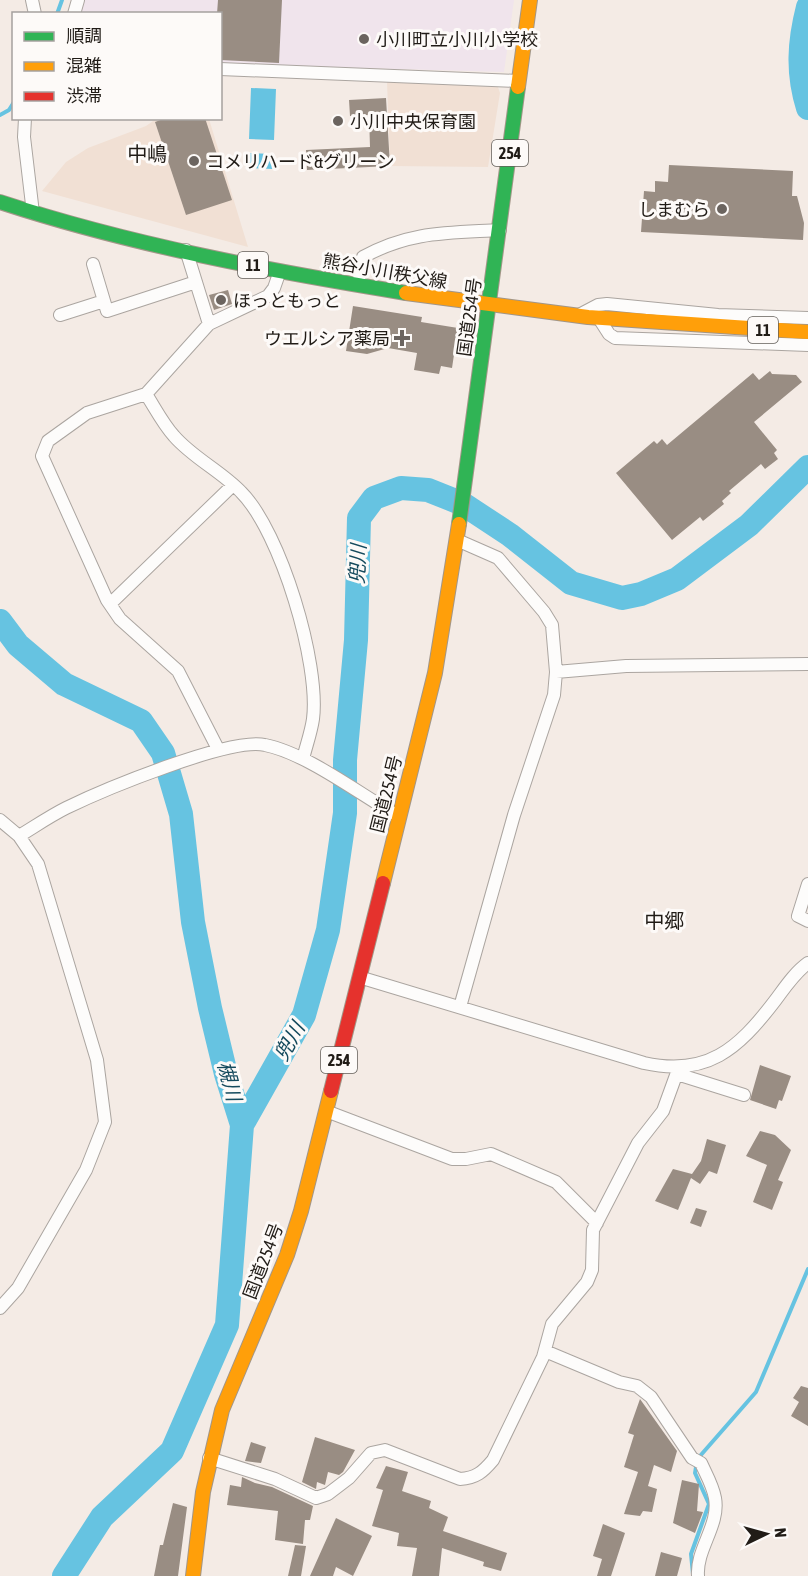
<svg xmlns="http://www.w3.org/2000/svg" width="808" height="1576" font-family="'Asap Condensed','Noto Sans JP',sans-serif">
  <rect width="100%" height="100%" fill="#f4ebe5"/>
  <path fill="#f1e0d4" d="M387 81 498 87 500 93 488 167 390 166Z
    M156 119H209L248 247 42 191 66 162 88 148 146 126Z"/>
  <path fill="#f0e4ec" d="M84 0H514L504 72 221 64 220 14H79Z"/>
  <path fill="#66c3e1" d="M251 88 276 89 274 140 249 139Z
    M248 153 273 154V169L248 168Z"/>
  <g fill="none" stroke-linecap="round" stroke-linejoin="round">
    <path stroke="#66c3e1" stroke-width="4" d="M57 14 62 0
      M0 115 9 110 14 102
      M700 1456 756 1392 808 1269
      M693 1574 691 1554 709 1504 695 1473 696 1467"/>
    <path stroke="#66c3e1" stroke-width="24" d="M808 7C799 42 797 73 808 108
      M0 621 18 645 64 684 141 721 163 753 181 814 193 922 210 1008 226 1074 242 1125 227 1325 172 1451 102 1517 64 1576
      M242 1125 304 1015 328 930 345 813V760L356 640 359 518 374 498 401 488 428 490 463 504 510 535 571 583 622 598 641 594 677 579 749 525 808 467"/>
  </g>
  <path fill="#998d83" d="M218 0H282L279 63 220 60V14H217Z
    M386 98 390 166 307 170 306 150 370 147 369 115 350 116 349 100Z
    M166 118H205L232 200 186 215 155 122Z
    M669 165 793 171 792 196H797L804 223 803 240 641 232 644 191 655 192V181L668 182Z
    M228 290 232 304 214 310 209 295Z
    M353 306 422 317 421 322 458 328 452 368 441 366 439 374 414 370 417 353 388 348 367 354 346 351Z
    M770 371 772 374 796 375 802 382 754 422 777 450 774 453 778 459 765 469 761 464 729 491 731 493 722 501 724 504 703 521 700 517 672 540 616 473 654 441 657 444 662 439 667 445 753 373 759 380Z
    M760 1065 791 1076 782 1101 779 1100 776 1109 750 1100Z
    M760 1131 775 1135 791 1150 778 1180 783 1182 772 1210 753 1202 767 1165 746 1156Z
    M707 1139 726 1145 717 1174 709 1171 700 1184 691 1178 678 1210 655 1201 673 1169 692 1174 701 1161Z
    M696 1208 707 1211 701 1227 690 1223Z
    M801 1386 808 1388V1426L791 1416 799 1402 793 1398Z
    M640 1399 677 1451 671 1472 654 1465 648 1486 657 1489 652 1512 643 1511 640 1516 624 1514 638 1472 624 1467 634 1435 628 1433Z
    M315 1437 355 1450 343 1472 339 1475 328 1472 325 1485 317 1482 316 1489 302 1482Z
    M251 1442 266 1447 261 1463 245 1461Z
    M386 1466 408 1472 402 1491 431 1501 429 1508 448 1517 443 1531 507 1553 501 1571 483 1566 484 1562 442 1548 439 1576H412L417 1548 397 1546 399 1533 372 1526 383 1490 376 1488Z
    M242 1477 255 1483 272 1487 313 1506 310 1520H305L303 1544 275 1540 278 1511 227 1505 230 1485 241 1487Z
    M682 1480 699 1484 697 1511 703 1512 695 1533 673 1523Z
    M173 1503 187 1507 178 1576H154L160 1545H163Z
    M336 1518 372 1536 353 1576 336 1567 333 1576H310Z
    M603 1524 625 1533 611 1576H597L602 1559 593 1556Z
    M295 1545 306 1546 301 1576H288Z
    M661 1552 682 1558 677 1576H655Z"/>
  <g fill="none" stroke-linecap="round" stroke-linejoin="round">
    <defs>
      <path id="street" d="M32 0 35 14
        M74 14 78 0
        M220 69 519 81
        M25 118 24 137 33 213
        M186 250 209 324
        M93 264 107 311 196 282
        M358 285 363 257C410 231 448 233 500 230
        M60 315 104 301
        M579 315 598 305 607 304 718 315 808 318
        M600 320 609 334 615 338 808 345
        M146 394C155 408 163 424 174 436 193 458 221 471 241 492 281 532 320 664 313 719 311 733 306 746 303 759
        M457 540 498 558 544 612 552 625 556 672 554 695 514 815 460 1007
        M110 604 233 485
        M556 672 626 666 808 664
        M218 749 178 671 120 619 107 600 42 456 48 441 87 413 146 394 209 324 268 296 274 288 280 271
        M0 820 19 836 38 864 97 1060 105 1122 86 1170 18 1288 0 1308
        M19 836C34 827 50 816 66 808 103 790 230 737 265 745 306 753 361 795 398 816
        M808 884 798 916 808 921
        M359 977 644 1063C707 1077 738 1049 774 1002 784 989 794 973 808 963
        M677 1074 744 1095
        M326 1111 452 1159H466L491 1154 556 1182 597 1223
        M545 1351 619 1382 637 1386 651 1397 692 1458 701 1463C706 1474 713 1486 715 1498 720 1525 696 1549 698 1576
        M209 1458 275 1479 316 1498 328 1494 349 1478 371 1453 385 1450 460 1479C476 1478 483 1472 493 1460L543 1357 552 1324 587 1282 592 1270 593 1230 638 1143 663 1111 679 1067"/>
      <path id="fast" d="M0 202C131 245 270 271 406 293
        M459 524 518 87"/>
      <path id="slow" d="M518 87 530 0
        M406 293 588 317 808 332
        M383 883 435 673 459 524
        M193 1576 203 1492 222 1410 287 1255 301 1211 331 1091"/>
      <path id="jam" d="M331 1091 383 883"/>
    </defs>
    <use href="#street" stroke="#aba5a0" stroke-width="14"/>
    <use href="#fast" stroke="#a29688" stroke-width="16"/>
    <use href="#slow" stroke="#a29688" stroke-width="16"/>
    <use href="#jam" stroke="#a29688" stroke-width="16"/>
    <use href="#street" stroke="#fdfcfb" stroke-width="12"/>
    <use href="#fast" stroke="#30b455" stroke-width="14"/>
    <use href="#slow" stroke="#ff9f0a" stroke-width="14"/>
    <use href="#jam" stroke="#e5322d" stroke-width="14"/>
  </g>
  <g fill="#6b645f" stroke="#fdfaf8" stroke-width="2">
    <circle cx="364" cy="39" r="6"/>
    <circle cx="338" cy="121" r="6"/>
    <circle cx="194" cy="161" r="6"/>
    <circle cx="722" cy="209" r="6"/>
    <circle cx="221" cy="300" r="6"/>
    <path d="M399 329h6v6h6v6h-6v6h-6v-6h-6v-6h6z"/>
  </g>
  <g text-anchor="middle" dominant-baseline="central" stroke-width="6" stroke-linejoin="round" paint-order="stroke">
    <g fill="#fdfaf8" stroke="#635f5a" stroke-width="1.5">
      <rect x="492" y="140" width="36" height="26" rx="4.5"/>
      <rect x="238" y="252" width="30" height="26" rx="4.5"/>
      <rect x="748" y="317" width="30" height="26" rx="4.5"/>
      <rect x="321" y="1047" width="36" height="26" rx="4.5"/>
    </g>
    <g font-size="16" font-weight="bold" fill="#211c17">
      <text x="510" y="153">254</text>
      <text x="253" y="265">11</text>
      <text x="763" y="330">11</text>
      <text x="339" y="1060">254</text>
    </g>
    <g font-size="18" fill="#211c17" stroke="#fdfaf8" text-anchor="start">
      <text x="376" y="39">小川町立小川小学校</text>
      <text x="350" y="121">小川中央保育園</text>
      <text x="206" y="161">コメリハード&amp;グリーン</text>
      <text x="710" y="209" text-anchor="end">しまむら</text>
      <text x="233" y="300">ほっともっと</text>
      <text x="390" y="338" text-anchor="end">ウエルシア薬局</text>
    </g>
    <g font-size="18" fill="#211c17" stroke="#fdfaf8">
      <text transform="translate(385 271) rotate(10)">熊谷小川秩父線</text>
      <text transform="translate(469 317) rotate(-82)">国道254号</text>
      <text transform="translate(386 794) rotate(-76)">国道254号</text>
      <text transform="translate(263 1261) rotate(-69)">国道254号</text>
    </g>
    <g font-size="20" fill="#211c17" stroke="#fdfaf8">
      <text x="147" y="153">中嶋</text>
      <text x="664" y="920">中郷</text>
    </g>
    <g font-size="20" font-style="italic" fill="#154a5d" stroke="#fdfaf8">
      <text transform="translate(357 564) rotate(-87)">兜川</text>
      <text transform="translate(289 1041) rotate(-61)">兜川</text>
      <text transform="translate(230 1081) rotate(75)">槻川</text>
    </g>
  </g>
  <rect x="12" y="12" width="210" height="108" fill="#fdfaf8" stroke="#a5a19e" stroke-width="1.5"/>
  <rect x="24" y="32" width="30" height="9" fill="#30b455" stroke="#a5a19e" stroke-width="1.5"/>
  <text x="66" y="42" font-size="18" fill="#211c17">順調</text>
  <rect x="24" y="62" width="30" height="9" fill="#ff9f0a" stroke="#a5a19e" stroke-width="1.5"/>
  <text x="66" y="72" font-size="18" fill="#211c17">混雑</text>
  <rect x="24" y="92" width="30" height="9" fill="#e5322d" stroke="#a5a19e" stroke-width="1.5"/>
  <text x="66" y="102" font-size="18" fill="#211c17">渋滞</text>
  <g transform="translate(766 1534) rotate(85)" stroke="#fdfaf8" stroke-width="4.5" paint-order="stroke">
  <path d="M0-4.5L10 22L0 15L-10 22Z" fill="#211c17"/>
  <text y="-9" font-size="16" font-weight="bold" text-anchor="middle" fill="#211c17">N</text>
  </g>
</svg>
